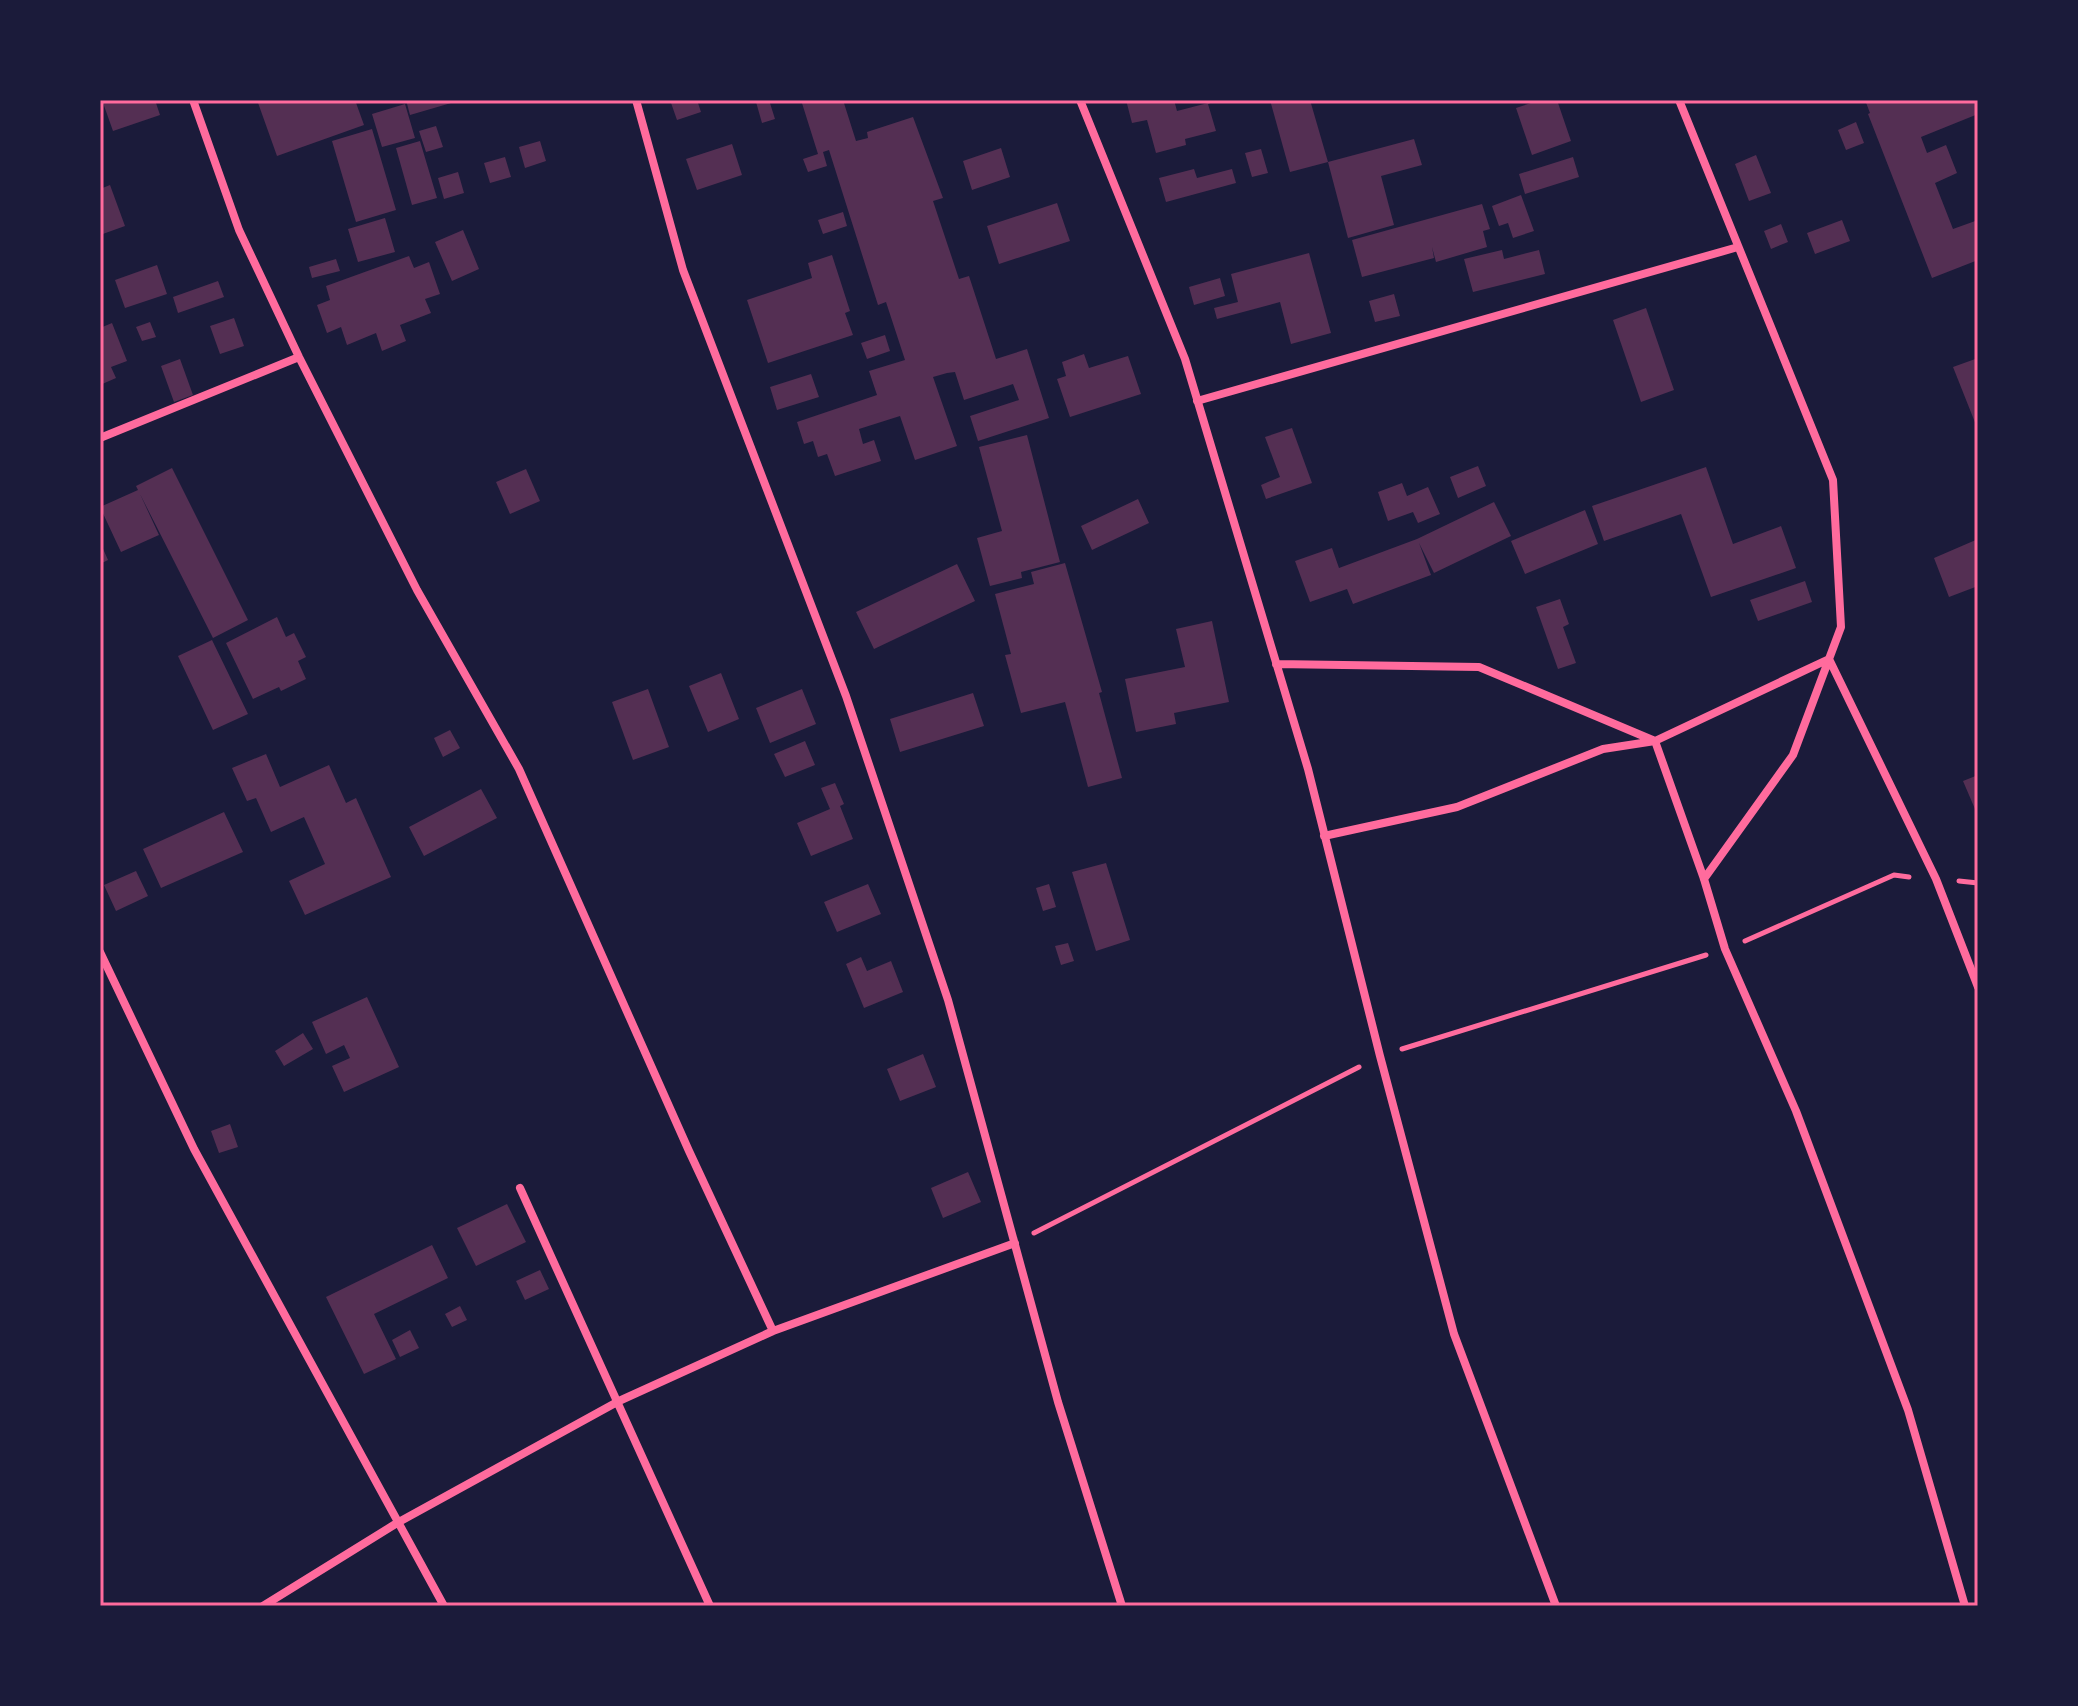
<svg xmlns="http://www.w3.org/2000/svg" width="2078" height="1706" font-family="'Source Sans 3',sans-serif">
  <rect width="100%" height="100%" fill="#1b1b3a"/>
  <path fill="#542f53" d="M102 100H155L160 115 113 131Z
    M257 100H355L364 125 277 156Z
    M406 100H458V101L410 115Z
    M670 100H697L701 112 677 120Z
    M762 100H769L775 119 762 123 756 102Z
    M801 100H843L856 141 868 138 867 132 913 117 943 198 933 201 959 279 969 276 996 359 1027 349 1049 418 978 441 970 416 1019 400 1013 384 964 400 955 372 947 373 933 377 957 446 915 460 900 416 859 429 863 444 874 440 881 461 835 476 827 454 818 457 813 441 804 444 797 422 877 395 869 371 905 360 886 302 878 305 829 150 823 152 827 166 808 172 803 159 818 154Z
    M1126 100H1174L1177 111 1208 103 1207 100H1218L1208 104 1216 131 1185 139 1186 145 1156 153 1147 120 1132 123Z
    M1270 100H1310L1328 162 1290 172Z
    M1540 100H1557L1571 141 1532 155 1516 108Z
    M1865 100H1978V114L1921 137 1927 153 1946 145 1957 173 1935 183 1953 229 1978 220V260L1932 278 1868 114 1870 113Z
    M405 104 415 138 382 147 372 114Z
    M1856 122 1864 143 1846 150 1838 130Z
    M436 126 443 147 426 152 419 131Z
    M372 129 396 210 356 222 332 141Z
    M1414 139 1422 165 1381 176 1394 225 1348 238 1328 162Z
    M420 141 437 198 412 205 396 148Z
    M540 141 546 161 525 168 519 147Z
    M732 144 742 175 697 190 686 159Z
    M1001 148 1010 177 972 190 963 161Z
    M1261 149 1268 173 1252 177 1245 153Z
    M1756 155 1771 193 1749 201 1735 164Z
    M505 157 511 177 490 183 484 163Z
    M1573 157 1579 177 1525 194 1519 174Z
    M1194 169 1197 178 1232 169 1236 183 1166 202 1159 178Z
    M458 172 464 193 444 199 438 178Z
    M110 185 125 226 100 235V189Z
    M1521 195 1534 231 1513 238 1508 223 1499 226 1492 206Z
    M1057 203 1070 241 999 264 987 226Z
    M1482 204 1490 229 1483 231 1487 247 1436 262 1432 247 1434 258 1362 277 1352 240Z
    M843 212 847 226 823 234 818 220Z
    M385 218 395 252 358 262 348 229Z
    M1842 220 1850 241 1815 254 1807 233Z
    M1781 224 1788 242 1771 249 1764 231Z
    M463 230 479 269 452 281 435 242Z
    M1502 250 1504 259 1539 250 1545 274 1473 292 1464 259Z
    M1309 253 1331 333 1291 344 1280 302 1217 319 1214 308 1238 302 1231 274Z
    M832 255 850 311 845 313 853 335 768 363 747 300 812 278 808 263Z
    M409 256 414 268 429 262 440 294 425 299 431 313 400 325 406 341 382 351 376 333 347 345 341 327 327 333 317 305 330 300 326 286Z
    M336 259 340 271 312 278 309 267Z
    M157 265 167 294 125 308 115 280Z
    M1220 278 1225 296 1194 305 1189 287Z
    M218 281 224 297 178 313 173 297Z
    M1394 294 1400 316 1375 322 1369 301Z
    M1646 308 1674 390 1641 402 1613 320Z
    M234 318 244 346 220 354 210 326Z
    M150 322 156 337 142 341 136 327Z
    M112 323 127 361 111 367 116 378 100 385V328Z
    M885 335 890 351 867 359 861 343Z
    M1084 354 1089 368 1128 356 1141 394 1070 417 1057 379 1066 376 1062 362Z
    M1978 358V430L1953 367Z
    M180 359 193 395 174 402 161 366Z
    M811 374 819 397 777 410 770 387Z
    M1292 428 1312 483 1266 499 1261 485 1280 477 1265 437Z
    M1027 435 1060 562 1021 572 1022 578 990 586 977 538 1002 531 979 447Z
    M1478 466 1486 486 1458 498 1450 477Z
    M1706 467 1733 544 1781 526 1796 568 1711 597 1681 514 1604 541 1592 506Z
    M172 468 248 620 213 638 140 494 159 535 121 552 100 507 138 490 136 486Z
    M526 469 540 501 510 514 496 482Z
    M1402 483 1407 496 1428 487 1440 514 1418 523 1413 512 1388 521 1378 492Z
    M1138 499 1149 523 1092 550 1081 526Z
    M1494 502 1511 536 1434 573 1419 543 1431 575 1353 604 1347 589 1310 602 1295 561 1332 548 1339 568 1417 539Z
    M1585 510 1598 544 1525 574 1511 541Z
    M1978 539V586L1949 597 1934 558Z
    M100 542 108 560 100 564Z
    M1065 563 1102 692 1099 693 1122 778 1088 787 1065 702 1021 713 1005 655 1011 654 995 594 1034 584 1031 572Z
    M957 564 975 601 874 649 856 612Z
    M1805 581 1812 602 1758 621 1750 600Z
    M1560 599 1569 624 1563 627 1576 663 1558 669 1536 607Z
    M277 617 286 637 294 633 306 657 298 661 306 679 281 691 279 687 253 699 226 643Z
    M1212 621 1229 702 1174 713 1176 724 1136 732 1125 679 1185 667 1176 629Z
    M212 640 248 714 213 730 178 656Z
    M721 673 739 719 708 732 689 686Z
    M648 689 669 747 633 760 612 702Z
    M802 689 816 724 770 743 756 708Z
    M973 693 984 726 900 752 890 719Z
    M450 730 460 748 443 757 434 738Z
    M805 741 815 765 785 777 774 754Z
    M266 754 280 787 329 765 346 803 356 798 391 877 305 915 289 881 325 864 304 817 271 832 256 798 247 801 232 768Z
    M1978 775V816L1963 781Z
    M835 783 844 804 840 806 853 839 811 856 797 823 830 809 821 788Z
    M481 789 497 818 424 856 409 827Z
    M224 812 243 852 161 888 143 849Z
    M1106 863 1130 940 1096 951 1072 872Z
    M136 871 148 896 116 911 104 885Z
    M868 884 881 914 837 932 824 902Z
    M1049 884 1056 907 1043 911 1036 888Z
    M1068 943 1074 961 1061 965 1055 946Z
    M861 957 867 971 891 961 903 992 864 1008 846 964Z
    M367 997 399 1067 344 1092 332 1066 350 1058 344 1045 326 1054 312 1022Z
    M303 1033 313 1049 284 1066 275 1051Z
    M923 1054 936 1087 900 1101 887 1069Z
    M230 1124 238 1147 219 1153 211 1131Z
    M968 1172 981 1202 943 1218 931 1188Z
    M507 1204 526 1242 476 1266 457 1228Z
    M432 1245 448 1278 374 1314 396 1359 364 1374 326 1297Z
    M540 1270 549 1289 525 1300 516 1281Z
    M460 1306 467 1320 452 1327 445 1314Z
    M410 1330 419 1348 400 1357 392 1340Z"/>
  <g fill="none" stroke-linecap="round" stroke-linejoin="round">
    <path stroke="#ff6b9d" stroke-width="5" d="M1959 881 1978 883
      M1745 941 1894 875 1909 877
      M1402 1049 1706 955
      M1034 1233 1359 1067"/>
    <path stroke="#ff6b9d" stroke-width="8" d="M193 100 239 230 299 357 417 590 519 769 689 1151 773 1331
      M636 100 683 270 846 696 948 1000 1058 1402 1122 1606
      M1080 100 1185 359 1308 769 1380 1056 1454 1334 1556 1606
      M1679 100 1833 480 1841 627 1793 755 1704 879
      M1197 401 1738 247
      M100 438 299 357
      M1276 664 1479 667 1655 741 1704 879 1725 949 1796 1111 1908 1410 1965 1606
      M1324 836 1457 807 1603 749 1655 741 1829 659 1936 879 1978 987
      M100 952 194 1149 444 1606
      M520 1188 710 1606
      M263 1606 397 1523 619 1401 773 1331 1015 1243"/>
  </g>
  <rect width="2078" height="1706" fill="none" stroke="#1b1b3a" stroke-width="204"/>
  <rect x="102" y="102" width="1874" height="1502" fill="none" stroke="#ff6b9d" stroke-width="3"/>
</svg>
